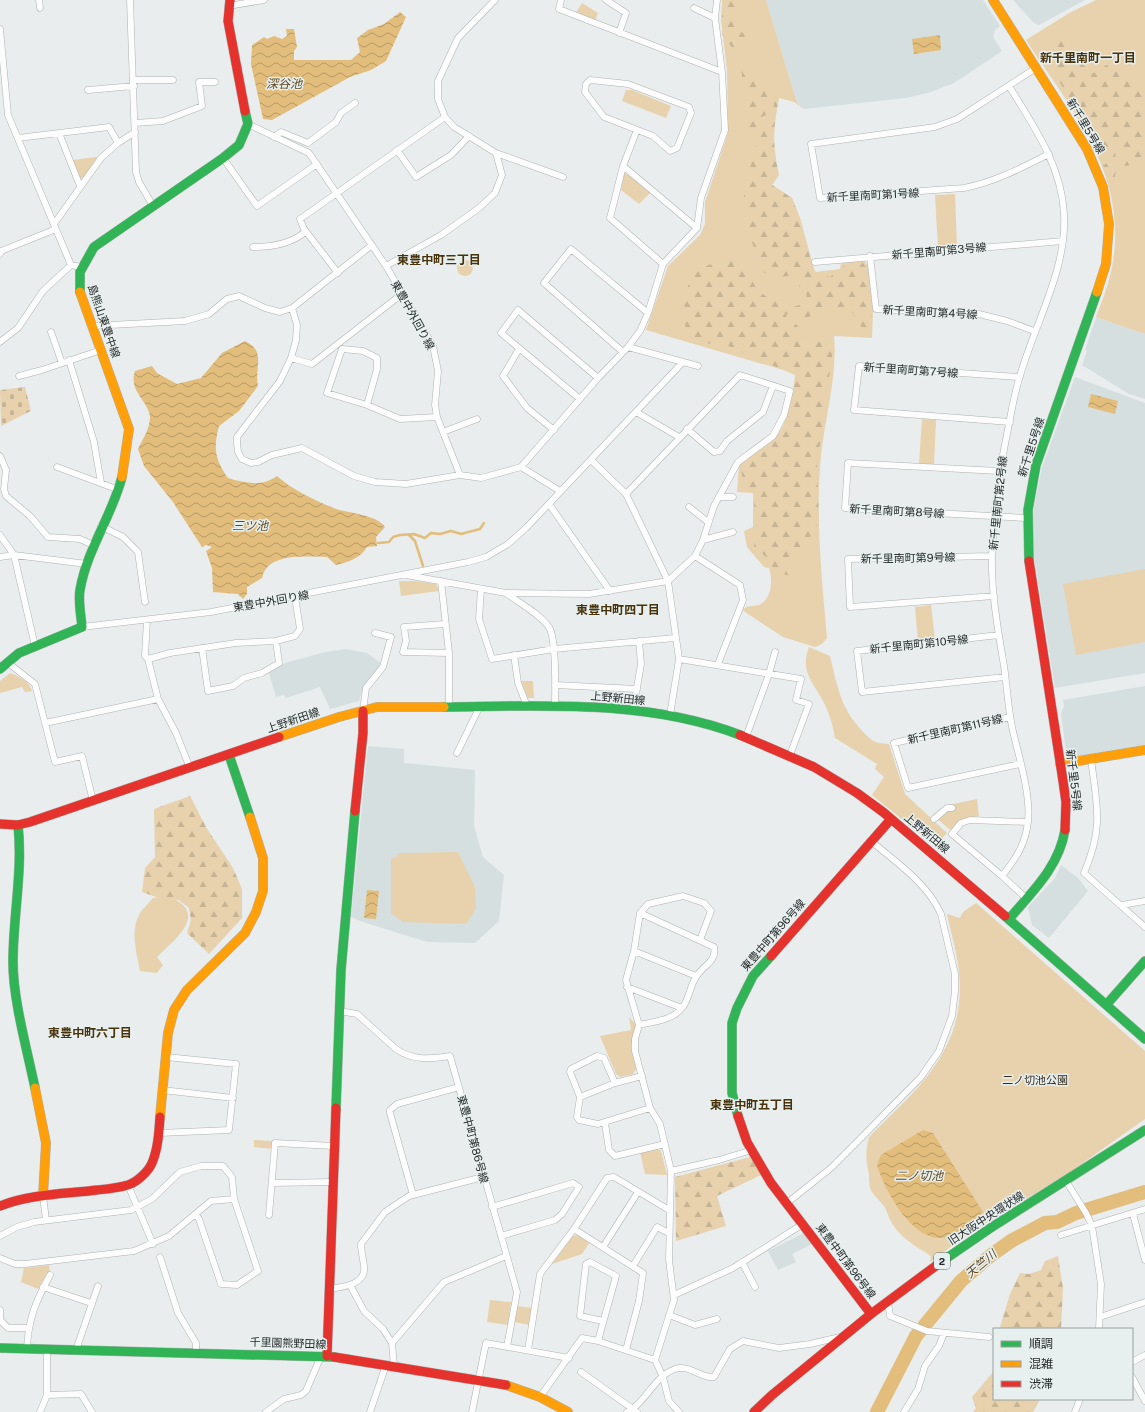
<svg xmlns="http://www.w3.org/2000/svg" width="1145" height="1412" font-family="'Public Sans','Noto Sans JP',sans-serif">
  <defs>
    <pattern id="forest-firs" width="22" height="20" patternUnits="userSpaceOnUse"><rect width="22" height="20" fill="#e7d2ad"/><path d="M5 1l3.5 6h-7zM16 11l3.5 6h-7z" fill="#c6b495"/></pattern>
    <pattern id="cemetery-stones" width="16" height="16" patternUnits="userSpaceOnUse"><rect width="16" height="16" fill="#e7d2ad"/><path d="M2 7V4a2 2 0 0 1 4 0v3zM10 15v-3a2 2 0 0 1 4 0v3z" fill="#c6b495"/></pattern>
    <pattern id="water-waves" width="16" height="10" patternUnits="userSpaceOnUse"><rect width="16" height="10" fill="#e2bd7b"/><path d="M0 5q4-4 8 0t8 0" fill="none" stroke="#b79a65"/></pattern>
  </defs>
  <rect width="100%" height="100%" fill="#e9eded"/>
  <path fill="#d5dfdf" d="M766 0H983L1000 26 995 30 993 37 1002 51 954 83 931 92 906 98 804 109 797 103Z
    M1013 0H1085L1039 25 1034 23Z
    M1096 317 1145 334V399L1129 394 1082 365 1087 351 1085 350Z
    M1075 377 1145 403V673L1055 688 1034 557 1033 513 1042 467Z
    M346 649 367 653 382 664 363 687 359 701 330 709 320 687 286 698 284 695 276 697 269 673 285 663 325 652Z
    M1145 686V746L1077 757 1072 756 1066 751 1061 713 1064 706 1063 700Z
    M368 746 404 749V763L475 770 474 826 483 857 504 875 499 921 475 943 427 942 363 922 351 917Z
    M1061 865 1078 878 1088 891 1049 938 1032 925 1028 907 1055 878Z
    M804 1233 812 1244 792 1254 796 1262 778 1270 768 1251Z"/>
  <path fill="#e7d2ad" d="M722 0H766L797 103 803 109 794 102 779 98C773 128 772 144 779 175L772 185 792 198 800 218 814 269 816 272 840 269 841 264C848 260 864 257 868 266L873 312 872 338 834 336C838 379 823 423 820 466 816 523 822 581 827 638L822 644 815 647 783 637 742 610C744 609 745 608 747 607 749 606 755 606 759 605 772 599 773 580 769 568L764 567 747 547 744 531 753 527V493L737 492C738 484 738 475 739 467 743 453 765 448 775 438 788 424 793 392 797 374L646 330 668 266 700 235 705 224V202L728 133 727 70 721 20Z
    M1096 0H1145V334L1096 317C1103 299 1110 281 1113 262 1127 171 1072 111 1026 40L1069 13Z
    M582 3 598 13 595 21 575 14Z
    M626 90H632L671 106 666 118 622 101Z
    M96 157 97 159 84 178H80L73 160Z
    M624 174H627L650 193 639 204 621 190Z
    M955 194 957 246 938 248 935 195Z
    M457 268a8 8 0 1 1 16 0a8 8 0 1 1-16 0Z
    M922 419 936 420 934 464H919Z
    M1145 569V642L1076 655 1063 584Z
    M399 581H415L436 584 439 591 401 596Z
    M931 605 935 639 918 641 915 607Z
    M809 647 830 656C839 694 842 714 873 741L879 743 889 744 905 794 947 833 935 846 872 795 884 777 875 769 877 764 835 738C833 724 827 706 819 694 809 678 801 667 809 647Z
    M10 673C19 676 29 681 32 691L25 692 22 687 0 693V681Z
    M521 681H533L534 698H528Z
    M977 799 979 816 963 819 950 830 933 815 949 805Z
    M458 852 475 887 476 908 466 924 403 922 391 913V858L398 857V853Z
    M166 896C211 911 177 938 157 957L163 965 157 973 140 971C137 954 130 932 139 915 142 909 149 903 153 898Z
    M976 903 1145 1051V1119L1070 1172 971 1232 930 1262 931 1256C912 1244 894 1234 887 1212 885 1205 876 1198 872 1192 869 1187 869 1180 869 1175 866 1160 865 1152 869 1137 919 1087 967 1049 959 971 957 952 951 933 947 914L960 918 963 912Z
    M629 1017 636 1024 631 1046 636 1069 633 1074 620 1077 616 1074 600 1036 631 1030Z
    M254 1140 273 1141 272 1149 254 1147Z
    M657 1148 661 1151 667 1175 645 1174 640 1152Z
    M577 1235 590 1242 582 1254 552 1264 573 1236Z
    M49 1265 50 1273H47L38 1289 21 1282 24 1268Z
    M490 1300 511 1302 508 1325 487 1322Z
    M517 1306 533 1308 530 1325 514 1322Z"/>
  <path fill="url(#forest-firs)" d="M722 0 736 2C736 13 735 28 745 35L741 49 735 51 722 35Z
    M1061 36 1089 72 1094 73 1108 64 1120 62C1122 77 1135 84 1145 93V136L1138 143 1125 150 1118 148 1115 150C1115 159 1120 179 1109 181L1103 165 1106 164 1107 161 1105 159 1101 160 1094 148 1097 144 1095 143 1093 144 1089 130 1049 65 1052 62 1044 52 1053 46 1051 43Z
    M744 66 761 83 760 86 752 94 747 93 744 89 741 68Z
    M765 88 771 92 772 104 769 114 759 118 756 125 764 128 772 115 775 99 779 98C773 128 772 144 779 175L772 185 792 198 800 218 814 273 830 277 845 265 863 263C874 276 871 315 871 333L865 332 850 309 845 307C839 315 835 311 826 309 817 312 806 321 795 318 792 317 789 315 786 314L787 319C797 323 809 334 805 346L817 341 829 345 834 342 817 466 819 520 814 532 792 557 793 572 791 576 775 572 766 557 754 547 756 527 753 490 744 484 740 466 776 438 790 414 795 375 728 346 697 342C692 339 685 328 684 322 682 313 687 286 691 279 699 263 728 259 744 260 748 273 752 286 764 295 771 300 780 303 788 309L807 302 806 288 800 289 797 274C785 276 772 281 762 271L748 230 743 205 745 186 760 131 748 130 747 107Z
    M1145 144V162L1126 166 1119 162 1120 155Z
    M190 796 206 827 233 868 242 889V918L209 954 187 933 191 920 189 908 179 900 159 898 142 892 145 868 155 857 154 809Z
    M750 1157 761 1175 717 1196 726 1226 676 1241 675 1177Z
    M1058 1256 1063 1288 1061 1329H1002L1000 1327 1010 1294 1020 1273 1029 1274 1041 1270 1045 1261Z
    M994 1371V1399H1040L1033 1412H973L976 1408 972 1397Z"/>
  <path fill="url(#cemetery-stones)" d="M25 387 31 411 1 426 0 390Z"/>
  <path fill="url(#water-waves)" d="M400 12 406 17 386 61 371 70 350 77 272 120 263 119 251 64 252 45 264 37 267 39 274 36 282 39 287 36 286 29H294L297 47 294 51V60H351L360 52 357 38 368 30 384 24Z
    M940 35 941 50 914 54 912 39Z
    M245 341C267 352 254 366 258 386L239 411 219 426C213 449 215 459 228 478 245 483 262 487 277 476 293 490 312 499 331 507 346 514 375 513 385 527L376 537 377 546 367 547C361 558 348 562 336 565L327 557C305 557 268 552 262 578L247 587V594L243 599 238 594 213 592 212 568 206 551 212 547 206 545 202 547 173 502 144 466 138 449C143 438 150 429 150 417 149 401 128 392 135 371L152 366 157 373 177 384 201 378 222 353Z
    M1091 394 1118 401 1115 414 1088 407Z
    M367 890 379 891 376 919 364 918Z
    M923 1130 933 1133 983 1212C972 1220 960 1233 947 1237 914 1246 884 1189 877 1165L881 1155Z"/>
  <g fill="none" stroke-linecap="round" stroke-linejoin="round">
    <path stroke="#e2bd7b" stroke-width="2.5" d="M409 535 415 541 423 566
      M378 543 389 542 393 537 400 535 414 534 425 538 431 533 440 534 451 531 461 534 480 529 484 523"/>
    <path stroke="#e2bd7b" stroke-width="14" d="M877 1412 916 1336 961 1281 990 1256 1011 1241 1045 1223 1057 1222 1076 1213 1145 1192"/>
    <defs>
      <path id="street" d="M39 0 40 8
        M130 0 136 172 139 182 153 206
        M561 0 559 9 722 72
        M606 0 626 13 619 33
        M228 6 264 0
        M694 8 715 18
        M0 29 8 115 71 265 81 267
        M1036 68 957 119 935 127 811 144 820 198 964 188C995 182 1021 168 1049 154
        M133 80H173
        M590 80 628 84 689 107 691 113 677 148 670 151 653 136 604 117 585 92 586 84Z
        M1009 86C1033 125 1062 166 1064 214 1067 270 1035 323 1020 376 1015 391 1012 408 1009 424 1000 467 993 511 992 555 991 592 998 630 1004 666 1007 686 1008 707 1012 727 1018 754 1031 794 1028 821 1026 843 1016 859 1002 876L1026 898
        M88 90 134 86
        M135 123 163 121 202 106 199 82H215
        M248 124 309 153 386 266 433 346 438 371 435 405 437 417 460 475
        M59 133 80 186
        M274 137 281 132 308 143 336 122 341 113 355 103
        M18 138 109 127 118 143
        M397 150 416 177 451 155 469 136
        M496 153 563 177
        M223 158 257 206 317 164
        M623 166 637 130
        M54 224 101 158 118 143 135 132
        M253 247C272 247 291 244 305 232
        M0 254 1 251 56 229
        M870 256 876 309 979 314 1007 321 1034 331
        M815 262 1063 241
        M663 264 610 218 623 166 697 228
        M386 266 441 235 479 208 495 193 502 175 496 153 454 127 445 117 438 99V81L458 38 495 0
        M338 273 304 229 300 219 445 117
        M292 308 297 325 296 340 291 358 280 381 237 437V443L238 452 242 459 251 463 258 462 272 455 302 448 354 476 375 482 406 484 460 475 481 478 521 467 560 491
        M92 326 185 321 209 314 227 299 239 296 265 308 280 312 292 308 372 245
        M51 332 62 363
        M0 342 18 328 43 291 71 265
        M628 347 698 366
        M519 349 503 376 527 408 554 430
        M623 352 544 283 571 249 648 313
        M291 358 312 364 402 294
        M69 360 94 442 101 483
        M19 376 42 370 101 350
        M580 399 501 333 518 310 598 378
        M367 405 377 369V358L363 351 342 349 327 393 367 405 400 419 437 417
        M636 412 679 437
        M1010 422 854 410 859 366 1019 377
        M687 429 714 452 720 451 727 441 763 412 773 386
        M443 432 477 419
        M0 456 6 470 4 489 6 496 30 516 48 537 80 539 93 545
        M591 460 626 494 668 581 679 659 670 715
        M57 467 119 490
        M521 467 598 378 628 347 640 331 648 313 663 264 697 228 701 198 725 130 722 72 715 18 717 0
        M999 471 848 463 845 508 1026 518
        M719 497H733
        M549 504 610 591
        M689 507 708 522
        M101 526 123 537 138 552 145 602
        M0 535 14 555 35 646
        M703 540 733 532
        M695 556 740 585 743 600 718 664
        M992 556 848 559 850 607 994 596
        M0 557 14 555 87 564
        M406 575 506 593 589 594 668 581 695 556 703 540 714 506 738 462 773 436 784 415 790 391 740 375 626 494
        M441 581 449 653V706
        M481 589 479 619 492 659 554 649 675 638
        M506 593C519 603 539 613 549 627 557 641 555 690 555 707
        M147 620 145 656 148 659 158 699 176 733 190 768
        M445 624 404 627 406 641 403 652 449 653
        M82 627 211 612 468 562 486 557 508 544 526 528 682 363
        M999 635 857 651 862 692 1005 677
        M202 648 208 691 233 686 244 678 262 673 279 663 276 641
        M514 655 518 683 527 706
        M148 659 170 653 236 643 276 641 295 636 300 629 295 597
        M679 659 801 679 796 700 809 704 790 755
        M7 662 35 684 55 762 82 756 93 801
        M555 685 637 689
        M363 711 366 688 383 667 391 637 375 633
        M633 711 641 664 639 641
        M1010 717 894 743 908 788 1020 764
        M45 723 158 699
        M746 737 769 674 775 652
        M457 753 480 706
        M1091 759C1097 806 1104 827 1084 873L1145 927
        M934 819 947 808H952
        M1002 876 952 834 961 823 970 820 1028 822
        M1122 905 1145 901
        M640 913 648 904 683 896 704 903 711 911 700 940
        M634 951 696 976
        M627 987 682 1008
        M339 1011 357 1014 396 1049C413 1061 431 1059 450 1056L517 1292 507 1347
        M639 1025 626 980 634 951 640 913 714 947C717 962 703 965 696 977 690 986 689 1000 682 1008 673 1020 653 1022 639 1025L635 1039V1051L650 1108 660 1124 671 1171 669 1260 674 1300 655 1360
        M642 1076 615 1083 580 1097 577 1117 579 1120 598 1124 650 1108
        M162 1090 233 1098
        M580 1097 570 1072 571 1069 597 1056 604 1058 615 1083
        M605 1123 609 1150 615 1156 665 1144
        M159 1133 229 1130 236 1064 166 1057
        M671 1171 719 1160 752 1150
        M1066 1181 1086 1213 1092 1226 1101 1284 1099 1329
        M272 1183 333 1182
        M128 1185 153 1244
        M413 1195 390 1113V1110L397 1104 459 1087
        M43 1196 46 1220
        M787 1203 831 1168 861 1138 921 1077 939 1051 952 1016 955 991V974L941 914C927 883 897 863 871 841
        M492 1207 573 1183 579 1187 562 1214 555 1220 501 1236
        M195 1214 199 1219 221 1284 237 1285 258 1271 234 1199
        M1133 1214 1145 1260
        M269 1215 275 1143 334 1146
        M574 1229 643 1273 639 1301 626 1350
        M1061 1235 1145 1209
        M0 1236 17 1227 34 1222 131 1210 152 1199 180 1172 201 1166H223L232 1177 234 1199 211 1201 169 1236 134 1251 25 1264H15L0 1258
        M603 1247 638 1192
        M160 1257 178 1313 196 1343V1353
        M742 1262 755 1287
        M633 1266 657 1227 669 1233
        M350 1285 364 1311 383 1329 392 1343
        M43 1287 91 1303
        M329 1289C342 1287 367 1285 364 1266 363 1258 361 1251 361 1244L385 1212 409 1196 483 1177
        M674 1295 733 1268 803 1224
        M888 1302 890 1316 927 1331 989 1337
        M0 1310V1320
        M669 1315 695 1325 717 1319
        M1100 1317 1145 1302
        M0 1320 8 1328H28
        M598 1341 616 1276 590 1262 586 1264 580 1316 603 1321
        M27 1349C28 1319 36 1301 50 1275
        M76 1350 98 1286
        M528 1350 540 1274 574 1229 607 1178 614 1177 669 1210
        M1132 1362 1145 1355
        M394 1366 392 1343 444 1282 506 1256
        M581 1372 637 1412
        M1132 1377 1145 1401
        M47 1395 81 1394 92 1412
        M540 1397 582 1338 598 1341 655 1360 663 1377 669 1401 679 1412
        M40 1412 47 1395V1349
        M266 1412 284 1399 301 1395 306 1391 321 1356
        M370 1412 386 1365
        M472 1412 486 1343 569 1358
        M627 1412C646 1403 654 1376 675 1369 690 1364 701 1379 714 1377L730 1349 743 1341 779 1348 810 1344 840 1337
        M904 1412 918 1389 925 1366 939 1346 944 1333
        M1075 1412 1080 1399"/>
      <path id="fast" d="M80 292V272L94 247 223 158 239 145 248 124 245 111
        M1029 561 1028 510 1036 465 1097 292
        M0 669 19 653 82 627C81 615 78 601 80 590 87 549 112 516 122 477
        M444 707C542 706 646 699 740 735
        M229 755 250 817
        M18 825C23 871 13 916 13 962 13 1000 27 1049 35 1088
        M1005 916 1145 1039
        M1009 919C1032 892 1059 867 1065 830
        M1107 1004 1145 961
        M336 1108 341 970 355 811
        M738 1116 732 1093V1023L737 1008 753 976 771 956
        M941 1262 992 1227 1145 1130
        M0 1348 334 1357"/>
      <path id="slow" d="M993 0 1087 149 1103 187 1109 224 1106 264 1097 292
        M80 292 129 429 122 477
        M279 737 339 717 377 707H444
        M1060 764 1145 750
        M35 1088 46 1143 43 1196
        M160 1117 168 1033 174 1010 187 990 245 933 256 912 263 891V858L250 817
        M506 1385 540 1397 568 1412"/>
      <path id="jam" d="M230 0 228 21 245 111
        M1029 561 1063 781 1066 802 1065 830
        M740 735 814 767 857 793 883 812 1005 916
        M355 811 363 733V711
        M0 824 18 825 30 822 279 737
        M771 956 891 819
        M738 1116 747 1142 771 1183 871 1314
        M0 1206C30 1194 65 1194 97 1190 107 1189 118 1188 128 1185 137 1182 148 1172 152 1163 158 1149 159 1132 160 1117
        M327 1356 336 1108
        M334 1357 506 1385
        M754 1412 772 1395 871 1314 941 1262"/>
    </defs>
    <use href="#street" stroke="#aeb2b2" stroke-width="7"/>
    <use href="#fast" stroke="#aeb2b2" stroke-width="10"/>
    <use href="#slow" stroke="#aeb2b2" stroke-width="10"/>
    <use href="#jam" stroke="#aeb2b2" stroke-width="10"/>
    <use href="#street" stroke="#fcfcfc" stroke-width="6"/>
    <use href="#fast" stroke="#30b455" stroke-width="9"/>
    <use href="#slow" stroke="#ff9f0a" stroke-width="9"/>
    <use href="#jam" stroke="#e5322d" stroke-width="9"/>
  </g>
  <g text-anchor="middle" dominant-baseline="central" stroke-width="3" stroke-linejoin="round" paint-order="stroke">
    <rect fill="#e7efef" stroke="#616565" stroke-width="1" x="934" y="1253" width="16" height="16" rx="3"/>
    <g font-size="10" font-weight="bold" fill="#272a2a">
      <text x="942" y="1261">2</text>
    </g>
    <g font-size="11" fill="#272a2a" stroke="#e7efef">
      <text transform="translate(1086 126) rotate(59)">新千里5号線</text>
      <text transform="translate(873 195) rotate(-3)">新千里南町第1号線</text>
      <text transform="translate(939 251) rotate(-5)">新千里南町第3号線</text>
      <text transform="translate(930 312) rotate(3)">新千里南町第4号線</text>
      <text transform="translate(413 315) rotate(61)">東豊中外回り線</text>
      <text transform="translate(104 321) rotate(71)">島熊山東豊中線</text>
      <text transform="translate(911 370) rotate(4)">新千里南町第7号線</text>
      <text transform="translate(1031 447) rotate(-72)">新千里5号線</text>
      <text transform="translate(998 503) rotate(-84)">新千里南町第2号線</text>
      <text transform="translate(897 511) rotate(3)">新千里南町第8号線</text>
      <text transform="translate(908 558) rotate(-1)">新千里南町第9号線</text>
      <text transform="translate(271 601) rotate(-10)">東豊中外回り線</text>
      <text transform="translate(919 644) rotate(-6)">新千里南町第10号線</text>
      <text transform="translate(618 698) rotate(5)">上野新田線</text>
      <text transform="translate(293 720) rotate(-19)">上野新田線</text>
      <text transform="translate(955 729) rotate(-13)">新千里南町第11号線</text>
      <text transform="translate(1074 780) rotate(83)">新千里5号線</text>
      <text transform="translate(927 833) rotate(40)">上野新田線</text>
      <text transform="translate(773 935) rotate(-49)">東豊中町第96号線</text>
      <text transform="translate(473 1139) rotate(75)">東豊中町第86号線</text>
      <text transform="translate(986 1218) rotate(-33)">旧大阪中央環状線</text>
      <text transform="translate(846 1261) rotate(53)">東豊中町第96号線</text>
      <text transform="translate(288 1343) rotate(2)">千里園熊野田線</text>
    </g>
    <g font-size="11" fill="#322818" stroke="#e7efef">
      <text x="1035" y="1080">二ノ切池公園</text>
    </g>
    <g font-size="12" font-weight="bold" fill="#48330d" stroke="#e7efef">
      <text x="1088" y="58">新千里南町一丁目</text>
      <text x="439" y="260">東豊中町三丁目</text>
      <text x="618" y="610">東豊中町四丁目</text>
      <text x="90" y="1033">東豊中町六丁目</text>
      <text x="752" y="1105">東豊中町五丁目</text>
    </g>
    <g font-size="12" font-style="italic" fill="#5f4821" stroke="#e7efef">
      <text x="284" y="84">深谷池</text>
      <text x="250" y="526">三ツ池</text>
      <text x="919" y="1176">二ノ切池</text>
      <text transform="translate(981 1264) rotate(-40)">天竺川</text>
    </g>
  </g>
  <rect x="993" y="1328" width="140" height="72" fill="#e7efef" stroke="#9aa0a0"/>
  <rect x="1001" y="1341" width="20" height="6" fill="#30b455" stroke="#9aa0a0"/>
  <text x="1029" y="1348" font-size="12" fill="#272a2a">順調</text>
  <rect x="1001" y="1361" width="20" height="6" fill="#ff9f0a" stroke="#9aa0a0"/>
  <text x="1029" y="1368" font-size="12" fill="#272a2a">混雑</text>
  <rect x="1001" y="1381" width="20" height="6" fill="#e5322d" stroke="#9aa0a0"/>
  <text x="1029" y="1388" font-size="12" fill="#272a2a">渋滞</text>
</svg>
